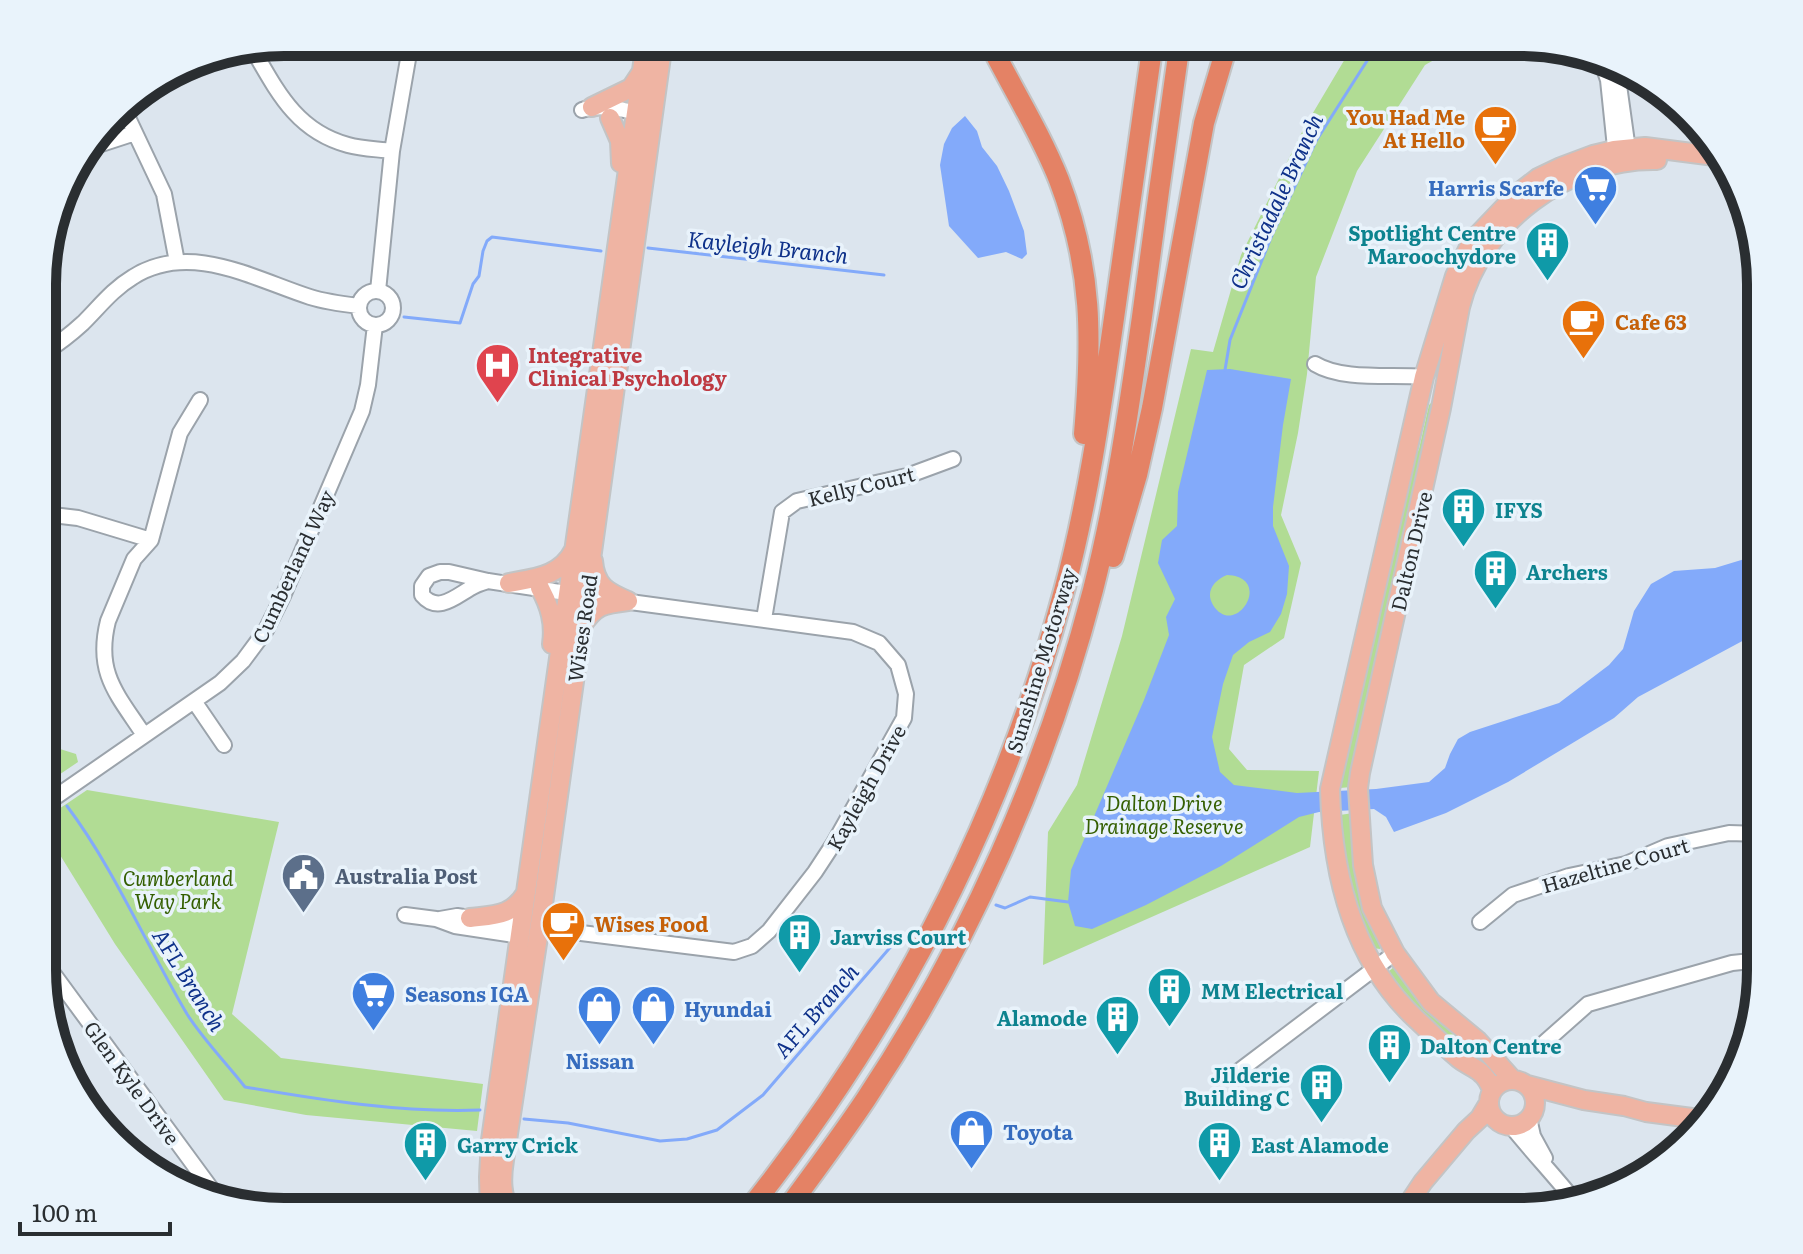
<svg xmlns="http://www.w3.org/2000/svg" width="1803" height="1254" font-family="Literata,serif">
  <rect width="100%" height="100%" fill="#dce5ee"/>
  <path fill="#b1dc94" d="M1355 42H1466L1425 65 1357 171 1316 277 1307 374 1298 433 1281 515 1301 563 1284 638 1244 665 1229 749 1247 770 1319 771 1310 847 1043 965 1048 832 1077 785 1122 636 1191 349 1213 352 1241 255 1304 128Z
    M1432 402 1436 403 1351 787 1340 788 1411 466 1419 449 1429 405Z
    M44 725 60 749 76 754 78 762 44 785Z
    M87 790 279 822 232 1014 281 1058 483 1084 477 1131 306 1115 224 1100 115 944 44 829V819Z
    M1353 813 1382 945 1380 949 1373 948 1355 905 1343 861 1340 815Z
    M1394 967 1398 968 1498 1075 1497 1079 1492 1080 1418 1015 1388 972Z"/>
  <path fill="#83aafa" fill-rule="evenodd" d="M965 116 977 131 982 147 997 166 1009 191 1024 231 1027 254 1022 259 1006 252 978 258 949 226 940 165 944 144 952 128Z
    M1230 369 1291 379 1283 425 1273 507V526L1289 566 1287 594 1281 614 1270 632 1249 642 1233 655 1223 684 1212 737 1220 772 1234 785 1297 793 1376 789 1429 782 1445 768 1450 754 1458 739 1470 732 1559 703 1609 665 1623 649 1634 611 1651 584 1674 571 1715 568 1761 554V631L1638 697 1614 718 1508 782 1446 813 1394 832 1386 817 1374 809 1319 812 1299 817 1221 866 1146 905 1092 929 1075 926 1068 902 1071 870 1144 700 1169 635 1166 617 1175 599 1158 563 1162 540 1177 526 1178 492 1207 370ZM1227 575C1275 577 1235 640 1213 605 1205 592 1214 580 1227 575Z"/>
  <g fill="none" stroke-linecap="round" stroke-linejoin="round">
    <path stroke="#83aafa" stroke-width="3" d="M648 248 884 275
      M404 317 460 323 473 284 479 276 483 251 487 241 492 237 601 251
      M1225 370 1230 340 1272 235 1316 141 1379 42
      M44 775 48 781
      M67 806C115 870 146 945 187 1014 202 1038 227 1064 245 1087 322 1100 402 1113 480 1110
      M996 905 1005 908 1030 897 1068 902
      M524 1119 568 1123 660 1141 687 1139 717 1130 763 1095 900 936"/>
    <defs>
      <path id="minor" d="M252 48C277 91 296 131 348 145 362 149 378 149 392 151
        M1602 63 1608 80 1616 157
        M1618 66V78L1629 157
        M122 105 164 194 177 262
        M582 110C599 104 627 109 644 116
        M89 148 135 133
        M359 308a17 17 0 1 1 34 0a17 17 0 1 1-34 0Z
        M378 291 392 151 411 42
        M44 353C58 344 71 334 83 323 100 306 113 289 133 277 190 241 254 279 310 297 326 302 342 304 359 306
        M1315 364C1343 381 1392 374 1424 377
        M44 514 78 518 151 540
        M488 581C481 583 475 585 469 589 454 598 437 613 422 595V586L429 576 440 572H449L488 581 593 597 853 632 879 643 898 665 906 694 904 718 834 843 815 872 769 931 752 946 734 952 557 930H539
        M764 619 782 512 797 501 907 476 953 459
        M194 701 224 745
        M144 735C117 694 95 673 108 621L134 559 151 540 180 433 200 400
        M44 805 220 683 243 661 266 630 283 596 362 411 368 385 375 325
        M405 915 436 919 455 926 520 936
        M440 919 457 916 522 926
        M1480 922 1513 895 1569 876 1626 864 1668 846 1729 833 1761 834
        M44 961 221 1202
        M1544 1043 1588 1004 1732 963 1761 960
        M1231 1077 1395 953
        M1529 1118 1533 1136 1545 1158
        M1511 1126C1531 1151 1553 1174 1573 1199"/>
      <path id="major" d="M592 107 631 88 641 73
        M610 118 620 141 621 163
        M593 561C595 586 607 592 628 601
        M509 583C536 578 561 576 574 550
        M540 588C550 606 555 623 552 644
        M581 627C595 605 603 604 628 601
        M470 918C496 915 512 916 526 893
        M1512 1079 1478 1041 1431 1002 1395 953 1372 908 1363 865 1358 788 1360 773 1441 408 1460 307C1481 222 1569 158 1657 160
        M1489 1103a23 23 0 1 1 46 0a23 23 0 1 1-46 0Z
        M1527 1085 1584 1100 1624 1106 1646 1112 1707 1120
        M1492 1090C1490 1085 1487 1078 1482 1074 1476 1067 1464 1064 1457 1057 1443 1045 1430 1032 1416 1019 1353 960 1332 873 1330 789L1424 377 1455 276 1472 241 1516 195 1538 178 1561 167 1593 155 1614 150 1645 147 1723 157
        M490 1212 489 1177 491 1140 646 42
        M510 1212C501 1195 501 1179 504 1160L543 904 663 42
        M1403 1212 1423 1182 1466 1131 1480 1118 1489 1103"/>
      <path id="highway" d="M989 42C1012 88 1040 132 1059 180 1093 269 1092 340 1084 434
        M1113 557 1137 475 1152 408 1204 123 1228 42
        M747 1212C895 1027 1002 820 1064 591 1088 502 1101 409 1114 318 1127 226 1140 134 1153 42
        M785 1212C812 1175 840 1138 866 1099 969 944 1046 770 1093 590 1116 500 1129 408 1142 317 1154 225 1167 134 1180 42"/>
    </defs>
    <use href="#minor" stroke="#9ba3ab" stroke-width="18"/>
    <use href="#major" stroke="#c3c4c5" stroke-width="22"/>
    <use href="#highway" stroke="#c3c4c5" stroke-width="24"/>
    <use href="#minor" stroke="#fff" stroke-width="14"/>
    <use href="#major" stroke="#efb4a3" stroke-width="18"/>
    <use href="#highway" stroke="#e48265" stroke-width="20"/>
  </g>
  <defs>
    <symbol id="cafe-pin" viewBox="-11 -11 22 30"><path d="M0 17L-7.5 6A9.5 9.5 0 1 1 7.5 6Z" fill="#e8710a" stroke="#e9f3fb"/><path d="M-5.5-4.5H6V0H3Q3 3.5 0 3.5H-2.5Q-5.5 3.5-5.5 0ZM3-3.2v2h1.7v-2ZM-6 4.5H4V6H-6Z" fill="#fff"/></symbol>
    <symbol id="supermarket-pin" viewBox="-11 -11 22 30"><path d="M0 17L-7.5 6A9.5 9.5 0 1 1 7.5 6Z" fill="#3f7fe0" stroke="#e9f3fb"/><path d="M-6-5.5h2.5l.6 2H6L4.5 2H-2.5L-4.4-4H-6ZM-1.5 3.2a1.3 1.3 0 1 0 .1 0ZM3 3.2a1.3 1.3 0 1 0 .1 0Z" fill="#fff"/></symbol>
    <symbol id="building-pin" viewBox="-11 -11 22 30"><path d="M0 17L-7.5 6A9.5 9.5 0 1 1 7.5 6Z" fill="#0f9aa8" stroke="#e9f3fb"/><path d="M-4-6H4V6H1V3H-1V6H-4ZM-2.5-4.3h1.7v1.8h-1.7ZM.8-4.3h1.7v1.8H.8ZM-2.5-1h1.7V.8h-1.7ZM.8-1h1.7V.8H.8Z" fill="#fff"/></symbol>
    <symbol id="hospital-pin" viewBox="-11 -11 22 30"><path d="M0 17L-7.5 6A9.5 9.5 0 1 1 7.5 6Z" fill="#e0444e" stroke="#e9f3fb"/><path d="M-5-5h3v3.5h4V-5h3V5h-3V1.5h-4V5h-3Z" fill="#fff"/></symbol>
    <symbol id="civic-pin" viewBox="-11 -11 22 30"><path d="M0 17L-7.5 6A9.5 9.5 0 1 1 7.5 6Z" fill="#5c6f8a" stroke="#e9f3fb"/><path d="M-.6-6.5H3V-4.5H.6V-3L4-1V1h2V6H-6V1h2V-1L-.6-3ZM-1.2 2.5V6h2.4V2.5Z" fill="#fff"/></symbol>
    <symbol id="shop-pin" viewBox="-11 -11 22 30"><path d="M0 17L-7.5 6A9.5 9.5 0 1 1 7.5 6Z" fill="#3f7fe0" stroke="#e9f3fb"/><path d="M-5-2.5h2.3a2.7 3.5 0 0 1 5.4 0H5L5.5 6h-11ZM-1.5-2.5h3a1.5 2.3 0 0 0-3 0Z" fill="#fff"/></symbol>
  </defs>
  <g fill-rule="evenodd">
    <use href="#cafe-pin" x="1470" y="102" width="51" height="69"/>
    <use href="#supermarket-pin" x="1570" y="162" width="51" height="69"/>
    <use href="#building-pin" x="1522" y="218" width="51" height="69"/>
    <use href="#cafe-pin" x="1558" y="296" width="51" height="69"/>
    <use href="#hospital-pin" x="472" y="340" width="51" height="69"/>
    <use href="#building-pin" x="1438" y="484" width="51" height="69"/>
    <use href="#building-pin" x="1470" y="546" width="51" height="69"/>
    <use href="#civic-pin" x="278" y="850" width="51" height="69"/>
    <use href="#cafe-pin" x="538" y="898" width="51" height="69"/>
    <use href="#building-pin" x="774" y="910" width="51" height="69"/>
    <use href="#building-pin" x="1144" y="964" width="51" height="69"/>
    <use href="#supermarket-pin" x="348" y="968" width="51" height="69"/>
    <use href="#shop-pin" x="574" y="982" width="51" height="69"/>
    <use href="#shop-pin" x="628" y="982" width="51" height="69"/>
    <use href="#building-pin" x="1092" y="992" width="51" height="69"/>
    <use href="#building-pin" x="1364" y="1020" width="51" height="69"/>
    <use href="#building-pin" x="1296" y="1060" width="51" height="69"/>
    <use href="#shop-pin" x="946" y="1106" width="51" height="69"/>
    <use href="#building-pin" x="400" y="1118" width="51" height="69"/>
    <use href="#building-pin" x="1194" y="1118" width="51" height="69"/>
  </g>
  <g text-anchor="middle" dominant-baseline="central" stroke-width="7" stroke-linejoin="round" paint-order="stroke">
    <g font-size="20" font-weight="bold" fill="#c56008" stroke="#e9f3fb" text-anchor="start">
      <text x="1465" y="116" text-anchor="end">You Had Me<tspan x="1465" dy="23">At Hello</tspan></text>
      <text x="1615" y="321">Cafe 63</text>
      <text x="594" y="923">Wises Food</text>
    </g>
    <g font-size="20" font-weight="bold" fill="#366cbe" stroke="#e9f3fb" text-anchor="start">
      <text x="1564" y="187" text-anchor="end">Harris Scarfe</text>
      <text x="405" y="993">Seasons IGA</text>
      <text x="684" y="1008">Hyundai</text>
      <text x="600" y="1060" text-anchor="middle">Nissan</text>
      <text x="1003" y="1131">Toyota</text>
    </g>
    <g font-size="20" font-weight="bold" fill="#0d838f" stroke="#e9f3fb" text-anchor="start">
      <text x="1516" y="232" text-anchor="end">Spotlight Centre<tspan x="1516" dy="23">Maroochydore</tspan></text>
      <text x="1495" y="509">IFYS</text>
      <text x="1526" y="571">Archers</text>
      <text x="830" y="936">Jarviss Court</text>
      <text x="1201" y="990">MM Electrical</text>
      <text x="1087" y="1017" text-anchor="end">Alamode</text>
      <text x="1420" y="1045">Dalton Centre</text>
      <text x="1290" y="1074" text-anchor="end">Jilderie<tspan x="1290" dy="23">Building C</tspan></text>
      <text x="457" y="1144">Garry Crick</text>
      <text x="1251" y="1144">East Alamode</text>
    </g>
    <g font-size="20" font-weight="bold" fill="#be3a42" stroke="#e9f3fb" text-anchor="start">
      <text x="528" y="354">Integrative<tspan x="528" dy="23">Clinical Psychology</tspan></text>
    </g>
    <g font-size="20" fill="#2a2e31" stroke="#e9f3fb">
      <text transform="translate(861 485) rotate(-14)">Kelly Court</text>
      <text transform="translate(1410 551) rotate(-77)">Dalton Drive</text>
      <text transform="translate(292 566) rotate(-65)">Cumberland Way</text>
      <text transform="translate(581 628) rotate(-82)">Wises Road</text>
      <text transform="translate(1040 660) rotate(-73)">Sunshine Motorway</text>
      <text transform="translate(865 787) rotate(-61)">Kayleigh Drive</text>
      <text transform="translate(1615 864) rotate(-16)">Hazeltine Court</text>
      <text transform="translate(133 1082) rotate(54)">Glen Kyle Drive</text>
    </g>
    <g font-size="20" font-style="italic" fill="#345f01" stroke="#e9f3fb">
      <text x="1164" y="802">Dalton Drive<tspan x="1164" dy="23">Drainage Reserve</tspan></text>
      <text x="178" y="877">Cumberland<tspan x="178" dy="23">Way Park</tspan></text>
    </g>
    <g font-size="20" font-weight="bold" fill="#4e5e75" stroke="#e9f3fb" text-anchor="start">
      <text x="335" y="875">Australia Post</text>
    </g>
    <g font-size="22" font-style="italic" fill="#0e318a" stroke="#e9f3fb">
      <text transform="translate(1275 201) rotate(-65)">Christadale Branch</text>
      <text transform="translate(768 246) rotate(6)">Kayleigh Branch</text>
      <text transform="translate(190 979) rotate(58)">AFL Branch</text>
      <text transform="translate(815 1010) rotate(-49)">AFL Branch</text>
    </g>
  </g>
  <path d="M0 0H1803V1254H0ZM284 56H1519A228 228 0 0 1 1747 284V970A228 228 0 0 1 1519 1198H284A228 228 0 0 1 56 970V284A228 228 0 0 1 284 56Z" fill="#e9f3fb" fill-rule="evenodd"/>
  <path fill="none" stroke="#2a2e31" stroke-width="10" d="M284 56H1519A228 228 0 0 1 1747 284V970A228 228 0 0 1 1519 1198H284A228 228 0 0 1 56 970V284A228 228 0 0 1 284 56Z"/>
  <path d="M20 1222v12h150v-12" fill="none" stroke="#2a2e31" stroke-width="4"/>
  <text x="32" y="1222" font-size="24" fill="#2a2e31" stroke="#e9f3fb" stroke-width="6" paint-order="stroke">100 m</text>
</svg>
